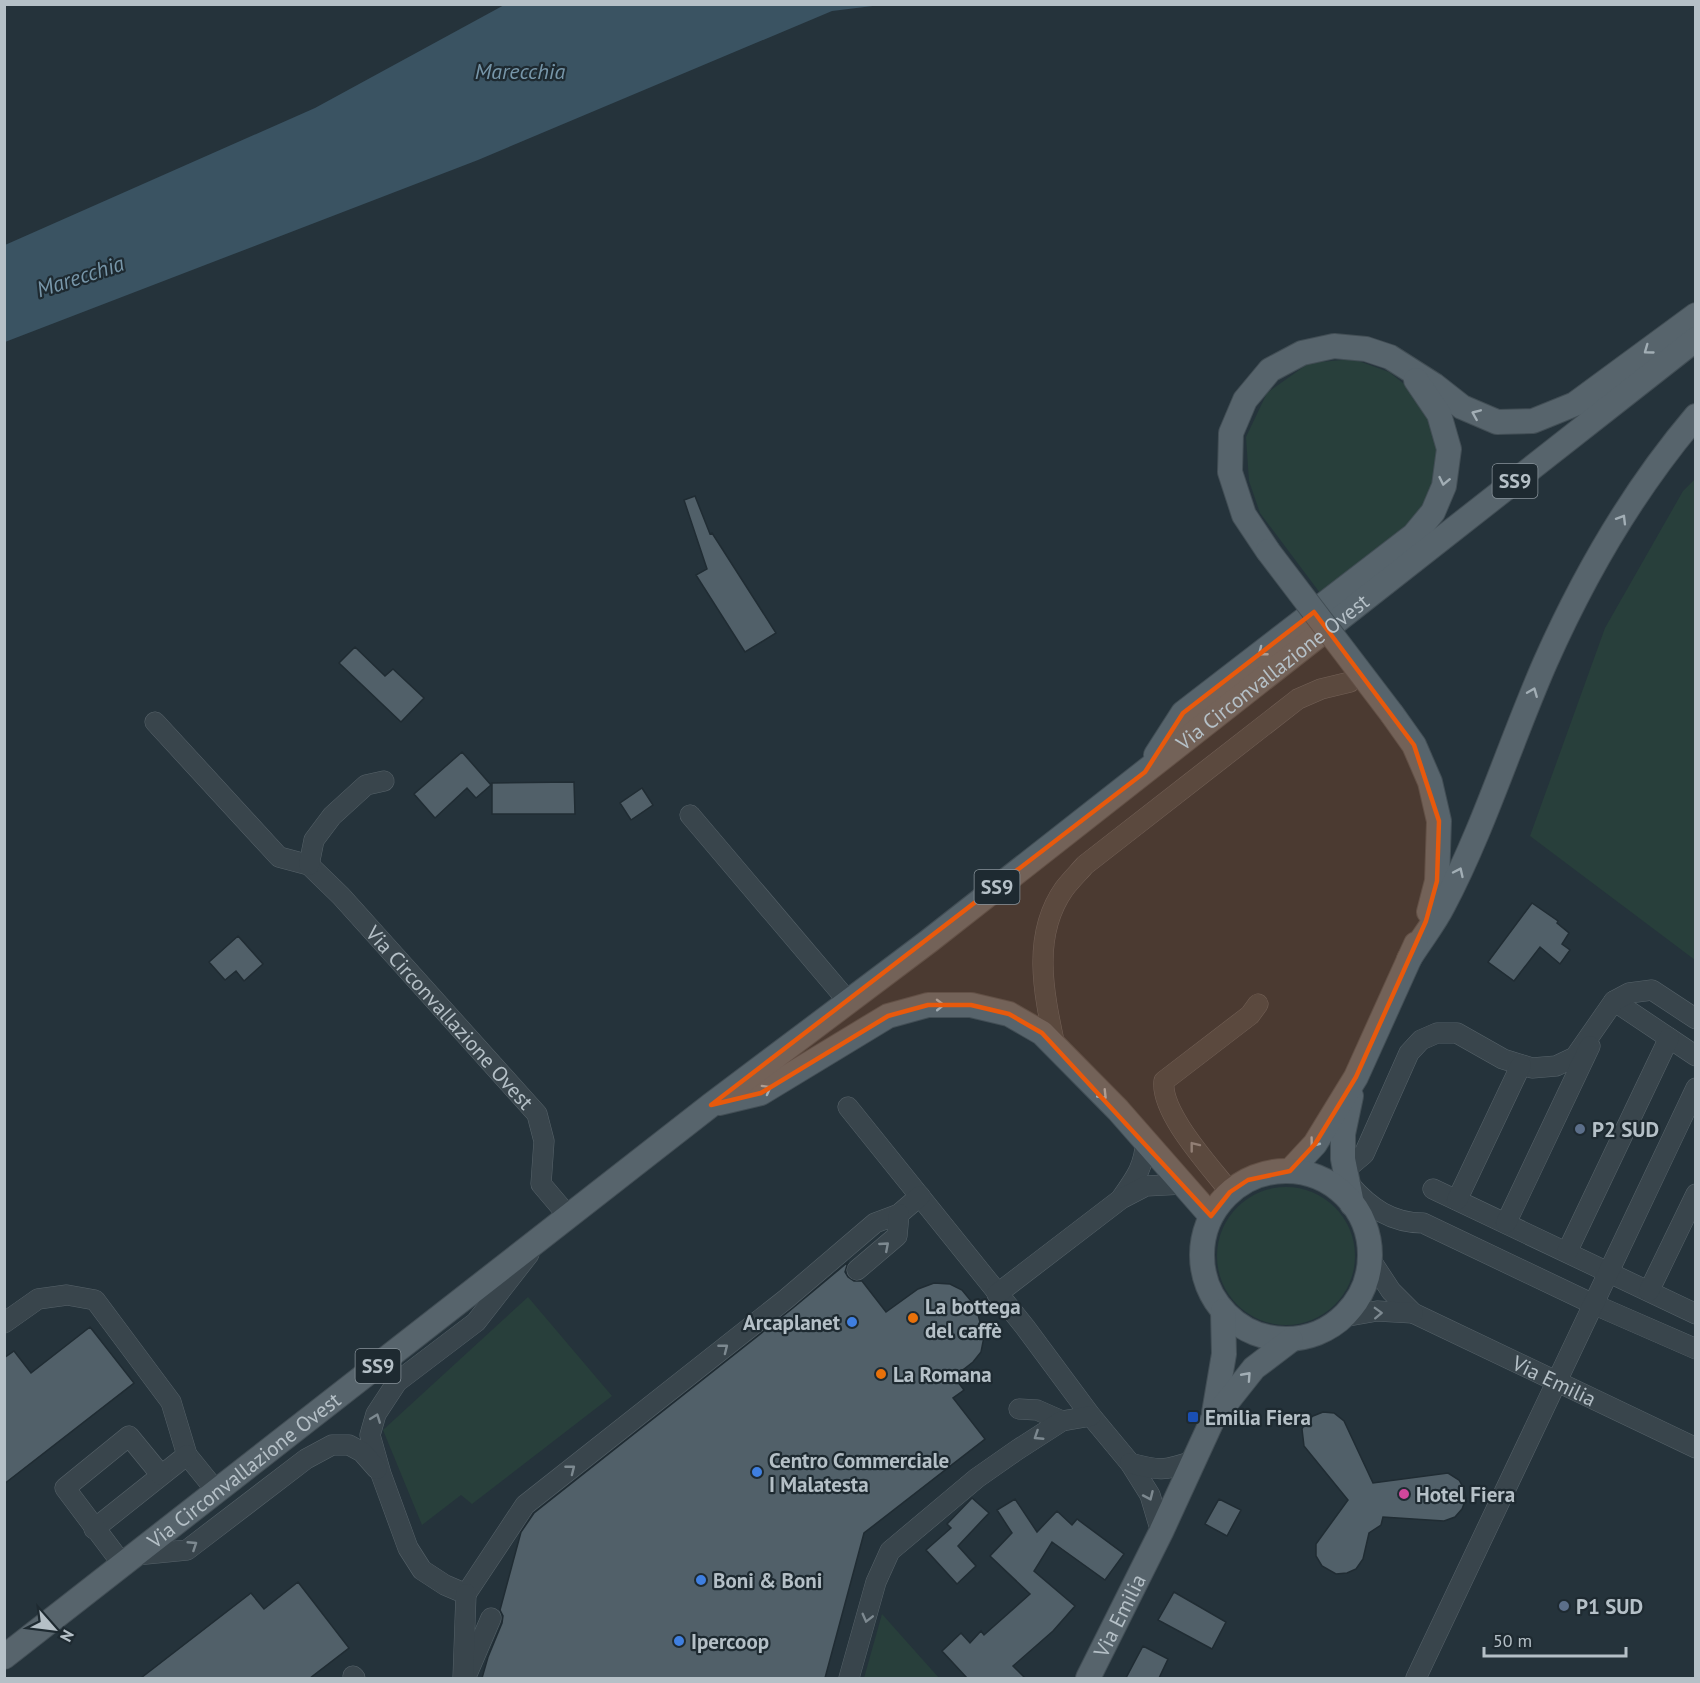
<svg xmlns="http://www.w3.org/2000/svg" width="1700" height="1683" font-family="'PT Sans',sans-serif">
  <rect width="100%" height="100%" fill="#25333b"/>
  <path fill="#283f3b" d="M1353 359 1389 372 1413 391 1429 418 1437 447 1435 481 1415 521 1320 593 1260 513 1249 481 1246 437 1267 393 1309 363Z
    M1695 479V960L1530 836 1605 628 1683 491Z
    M1217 1256a69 69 0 1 1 138 0a69 69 0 1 1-138 0Z
    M528 1297 612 1396 472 1504 461 1495 422 1525 383 1430Z
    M882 1614 939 1678H864Z"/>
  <path fill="#3a5362" d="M506 4 881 5 832 11 478 160 5 342V245L315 108Z"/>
  <path fill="#516069" stroke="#202c33" stroke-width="1.5" d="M695 496 710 534 712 533 776 633 745 652 696 575 707 569 684 500Z
    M355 647 385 676 393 669 424 698 401 722 339 663Z
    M462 752 491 785 476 798 467 788 435 818 414 794Z
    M574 782 575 814H492V783Z
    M642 788 653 805 631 820 620 803Z
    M1532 903 1558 921 1557 923 1569 933 1562 944 1570 950 1560 964 1540 947 1514 981 1488 962Z
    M238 936 263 964 244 981 236 971 225 980 209 962Z
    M848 1262 845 1272 848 1277 854 1281H862L886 1312 918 1289 934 1283 950 1284 962 1290 976 1307 984 1337 981 1352 973 1362 954 1377 964 1390 953 1398 985 1439 864 1533 825 1678H482L488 1657 502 1623 503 1616 500 1610 521 1532 534 1513 793 1308Z
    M90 1327 134 1383 4 1484V1358L14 1351 31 1373Z
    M1323 1412 1334 1413 1344 1421 1373 1483 1448 1473 1459 1480 1464 1489 1466 1499 1462 1509 1455 1517 1444 1521 1383 1517 1381 1525 1369 1533 1363 1559 1356 1569 1347 1573 1336 1574 1322 1566 1316 1556V1544L1348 1500 1304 1446 1302 1429 1306 1422 1313 1416Z
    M972 1498 989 1513 958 1546 976 1566 957 1584 926 1550 951 1528 947 1524Z
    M1015 1499 1037 1532 1057 1511 1072 1525 1077 1519 1124 1554 1105 1580 1052 1542 1034 1571 1075 1606 1053 1631 1013 1666 1025 1678H967L942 1651 961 1633 970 1643 981 1631 984 1635 1030 1594 990 1556 1012 1533 997 1510Z
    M1219 1499 1241 1510 1227 1536 1205 1524Z
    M298 1582 349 1648 310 1678H141L251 1593 264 1609Z
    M1174 1592 1226 1622 1212 1649 1158 1620Z
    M1143 1646 1168 1659 1159 1678H1126Z"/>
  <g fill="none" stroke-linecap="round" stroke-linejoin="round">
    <defs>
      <g id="minor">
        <path id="s1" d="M155 722 279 857 309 865 341 896 537 1114 544 1141 541 1184 569 1217"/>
        <path d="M690 815 847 1000"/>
        <path d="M309 865 314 840 332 816 366 785 384 781"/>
        <path d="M1614 1001 1696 1056"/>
        <path d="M1055 1046C1044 994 1031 936 1064 889 1070 881 1078 873 1085 865L1298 699 1321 689 1350 682"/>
        <path d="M848 1107 1025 1327 1091 1416 1130 1463 1150 1495 1161 1532"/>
        <path d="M1345 1170 1364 1154 1409 1053 1421 1040 1437 1033H1457L1503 1059 1532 1068 1556 1066 1575 1057 1614 1001 1629 993 1652 990 1696 1019"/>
        <path d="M1350 1185C1370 1208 1392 1223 1423 1223L1593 1304 1696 1349"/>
        <path d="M1433 1189 1696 1314"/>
        <path d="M1230 1192C1211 1167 1160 1113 1164 1081L1250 1015 1258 1004"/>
        <path d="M1122 1197C1137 1176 1144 1166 1146 1140"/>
        <path d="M1457 1200 1521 1065"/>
        <path d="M1506 1223 1590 1046"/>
        <path d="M1567 1252 1669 1038"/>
        <path d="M529 1254 476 1322 397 1382 376 1414 370 1435 381 1474 408 1548 422 1570 445 1585 466 1594 525 1505 786 1299 875 1223 899 1214 920 1196"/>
        <path id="s2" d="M1370 1259 1391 1291 1413 1313 1696 1448"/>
        <path d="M857 1270 897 1236 899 1214"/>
        <path d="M1649 1291 1696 1194"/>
        <path d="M997 1294 1121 1199 1146 1186 1184 1184"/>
        <path d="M1343 1317 1377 1311 1413 1313"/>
        <path d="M4 1323 38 1299 67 1295 95 1300 171 1402 187 1455 217 1492"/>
        <path d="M1019 1409 1037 1410 1062 1421"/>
        <path d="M1130 1463C1159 1471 1164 1471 1193 1461"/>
        <path d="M94 1529 187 1455"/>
        <path d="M136 1555 187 1550 306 1459 332 1445H349L362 1452 377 1469"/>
        <path d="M123 1565 65 1488 129 1436 161 1475"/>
        <path d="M467 1674 491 1618"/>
        <path d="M353 1676 355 1678"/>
        <path d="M463 1678 466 1594"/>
        <path d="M849 1678 876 1582 890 1551 977 1478 1017 1450 1062 1421 1091 1416"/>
        <path d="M1416 1678 1696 1088"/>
      </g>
      <g id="major">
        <path d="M1268 551 1244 515 1230 472 1231 433 1245 400 1270 370 1302 353 1334 346 1366 349 1390 357 1434 385 1462 407 1497 422 1533 421 1575 404 1696 315"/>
        <path d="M1392 714 1414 745 1430 782 1439 821 1437 881 1429 912"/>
        <path d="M1156 755 1183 713 1414 535 1433 512 1444 486 1449 449 1439 414 1416 380"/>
        <path d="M1409 959C1420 941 1434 924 1443 906 1484 828 1510 743 1545 663 1584 575 1634 489 1696 416"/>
        <path d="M1351 1096 1343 1134V1159L1352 1204"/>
        <path d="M719 1103 761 1093 888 1016 928 1005H971L1009 1014 1042 1033 1118 1110 1211 1216"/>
        <path d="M1290 1171 1315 1144 1356 1077 1416 944"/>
        <circle cx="1286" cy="1255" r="84"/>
        <path d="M1214 1413 1224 1354 1223 1311"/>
        <path id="s3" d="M4 1657 711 1105 929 941 1696 339"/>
        <path id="s4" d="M1088 1678 1161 1532 1212 1421 1254 1368 1291 1340"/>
      </g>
    </defs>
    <use href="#minor" stroke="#57636a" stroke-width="21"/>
    <use href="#major" stroke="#424e55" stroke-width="26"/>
    <use href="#minor" stroke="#39454c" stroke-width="20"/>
    <use href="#major" stroke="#57646c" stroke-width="24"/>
    <defs>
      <path id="major-bridge" d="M1268 551 1392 714"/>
    </defs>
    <use href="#major-bridge" stroke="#424e55" stroke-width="26" stroke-linecap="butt"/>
    <use href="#major-bridge" stroke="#57646c" stroke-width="24"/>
  </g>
  <defs><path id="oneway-chevron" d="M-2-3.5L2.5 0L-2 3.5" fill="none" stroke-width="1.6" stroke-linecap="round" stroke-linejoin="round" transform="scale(1.5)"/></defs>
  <g stroke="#a2aeb5">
    <use href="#oneway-chevron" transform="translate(1648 350) rotate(144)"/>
    <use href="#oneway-chevron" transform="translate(1476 414) rotate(-157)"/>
    <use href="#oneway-chevron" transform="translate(1444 481) rotate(102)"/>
    <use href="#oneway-chevron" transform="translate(1622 519) rotate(-59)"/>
    <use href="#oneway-chevron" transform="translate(1262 652) rotate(142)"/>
    <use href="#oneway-chevron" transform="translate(1533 692) rotate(-68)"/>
    <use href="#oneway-chevron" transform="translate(1459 872) rotate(-65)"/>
    <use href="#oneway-chevron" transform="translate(940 1005) rotate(-1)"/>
    <use href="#oneway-chevron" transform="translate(767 1089) rotate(-29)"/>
    <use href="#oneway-chevron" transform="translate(1103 1095) rotate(46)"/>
    <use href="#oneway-chevron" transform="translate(1314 1143) rotate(127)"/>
    <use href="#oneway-chevron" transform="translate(1247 1376) rotate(-48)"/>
  </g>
  <g stroke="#7d8990">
    <use href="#oneway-chevron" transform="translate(1194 1146) rotate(-128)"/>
    <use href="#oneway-chevron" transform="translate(885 1246) rotate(-41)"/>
    <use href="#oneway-chevron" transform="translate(1378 1313) rotate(-2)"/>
    <use href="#oneway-chevron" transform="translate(724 1348) rotate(-38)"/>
    <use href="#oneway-chevron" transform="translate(376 1418) rotate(-69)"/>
    <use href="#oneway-chevron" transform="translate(1038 1436) rotate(147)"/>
    <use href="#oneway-chevron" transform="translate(571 1469) rotate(-38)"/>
    <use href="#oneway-chevron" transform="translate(1149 1496) rotate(66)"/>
    <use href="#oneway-chevron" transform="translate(193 1545) rotate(-33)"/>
    <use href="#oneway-chevron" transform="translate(867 1618) rotate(104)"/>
  </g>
  <path fill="#e8590c" fill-opacity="0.2" stroke="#e8590c" stroke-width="4.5" stroke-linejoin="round" d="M1314 612 1414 745 1439 821 1437 881 1426 921 1356 1077 1315 1144 1290 1171 1248 1180 1230 1192 1211 1216 1042 1033 1009 1014 971 1005H928L888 1016 761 1093 711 1105 1145 772 1183 713Z"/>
  <g fill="#5c6f8a" stroke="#1e2a31" stroke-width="2">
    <circle cx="1580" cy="1129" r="6"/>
    <circle cx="1564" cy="1606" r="6"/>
  </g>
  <g fill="#e8710a" stroke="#1e2a31" stroke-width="2">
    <circle cx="913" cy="1318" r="6"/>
    <circle cx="881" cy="1374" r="6"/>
  </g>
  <g fill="#3f7fe0" stroke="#1e2a31" stroke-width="2">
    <circle cx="852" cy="1322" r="6"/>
    <circle cx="757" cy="1472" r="6"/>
    <circle cx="701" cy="1580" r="6"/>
    <circle cx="679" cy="1641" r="6"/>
  </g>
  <rect fill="#1a4fb4" stroke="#1e2a31" stroke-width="2" x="1187" y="1411" width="12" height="12" rx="3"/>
  <circle fill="#d1479c" stroke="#1e2a31" stroke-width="2" cx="1404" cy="1494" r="6"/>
  <g text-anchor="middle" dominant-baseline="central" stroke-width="4.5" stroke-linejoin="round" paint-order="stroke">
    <g fill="#1e2a31" stroke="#88939a" stroke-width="1.5">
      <rect x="1492.5" y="464" width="45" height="34" rx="4.5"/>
      <rect x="974.5" y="870" width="45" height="34" rx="4.5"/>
      <rect x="355.5" y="1349" width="45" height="34" rx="4.5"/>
    </g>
    <g font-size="20" font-weight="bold" fill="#b5c0c7">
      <text x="1515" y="481">SS9</text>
      <text x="997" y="887">SS9</text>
      <text x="378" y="1366">SS9</text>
    </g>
    <g font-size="21" fill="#b5c0c7" stroke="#1e2a31">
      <text stroke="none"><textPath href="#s3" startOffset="1606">Via Circonvallazione Ovest</textPath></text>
      <text stroke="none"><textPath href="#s1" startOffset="422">Via Circonvallazione Ovest</textPath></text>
      <text stroke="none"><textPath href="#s2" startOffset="226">Via Emilia</textPath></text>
      <text stroke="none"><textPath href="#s3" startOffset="304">Via Circonvallazione Ovest</textPath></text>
      <text stroke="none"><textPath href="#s4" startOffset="70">Via Emilia</textPath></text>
    </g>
    <g font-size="21" font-weight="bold" fill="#b5c0c7" stroke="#1e2a31" text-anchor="start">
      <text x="1592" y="1129">P2 SUD</text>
      <text x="925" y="1306">La bottega<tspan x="925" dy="24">del caffè</tspan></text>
      <text x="840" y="1322" text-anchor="end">Arcaplanet</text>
      <text x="893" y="1374">La Romana</text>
      <text x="1205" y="1417">Emilia Fiera</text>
      <text x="769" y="1460">Centro Commerciale<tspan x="769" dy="24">I Malatesta</tspan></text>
      <text x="1416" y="1494">Hotel Fiera</text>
      <text x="713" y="1580">Boni &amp; Boni</text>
      <text x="1576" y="1606">P1 SUD</text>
      <text x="691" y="1641">Ipercoop</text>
    </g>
    <g font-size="22" font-style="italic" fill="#7796a9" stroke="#1e2a31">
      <text x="520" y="71">Marecchia</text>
      <text transform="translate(80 276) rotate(-18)">Marecchia</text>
    </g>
  </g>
  <rect width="1700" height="1683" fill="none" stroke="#b5c0c7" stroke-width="12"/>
  <g transform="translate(54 1629) rotate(118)" stroke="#1e2a31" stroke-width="4.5" paint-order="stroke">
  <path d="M0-4.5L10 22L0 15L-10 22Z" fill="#b5c0c7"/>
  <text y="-9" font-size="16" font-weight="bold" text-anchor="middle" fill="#b5c0c7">N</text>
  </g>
  <path d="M1484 1647v9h142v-9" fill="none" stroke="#b5c0c7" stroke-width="3"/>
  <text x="1493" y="1647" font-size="18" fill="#b5c0c7" stroke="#1e2a31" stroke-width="4.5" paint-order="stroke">50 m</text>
</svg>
